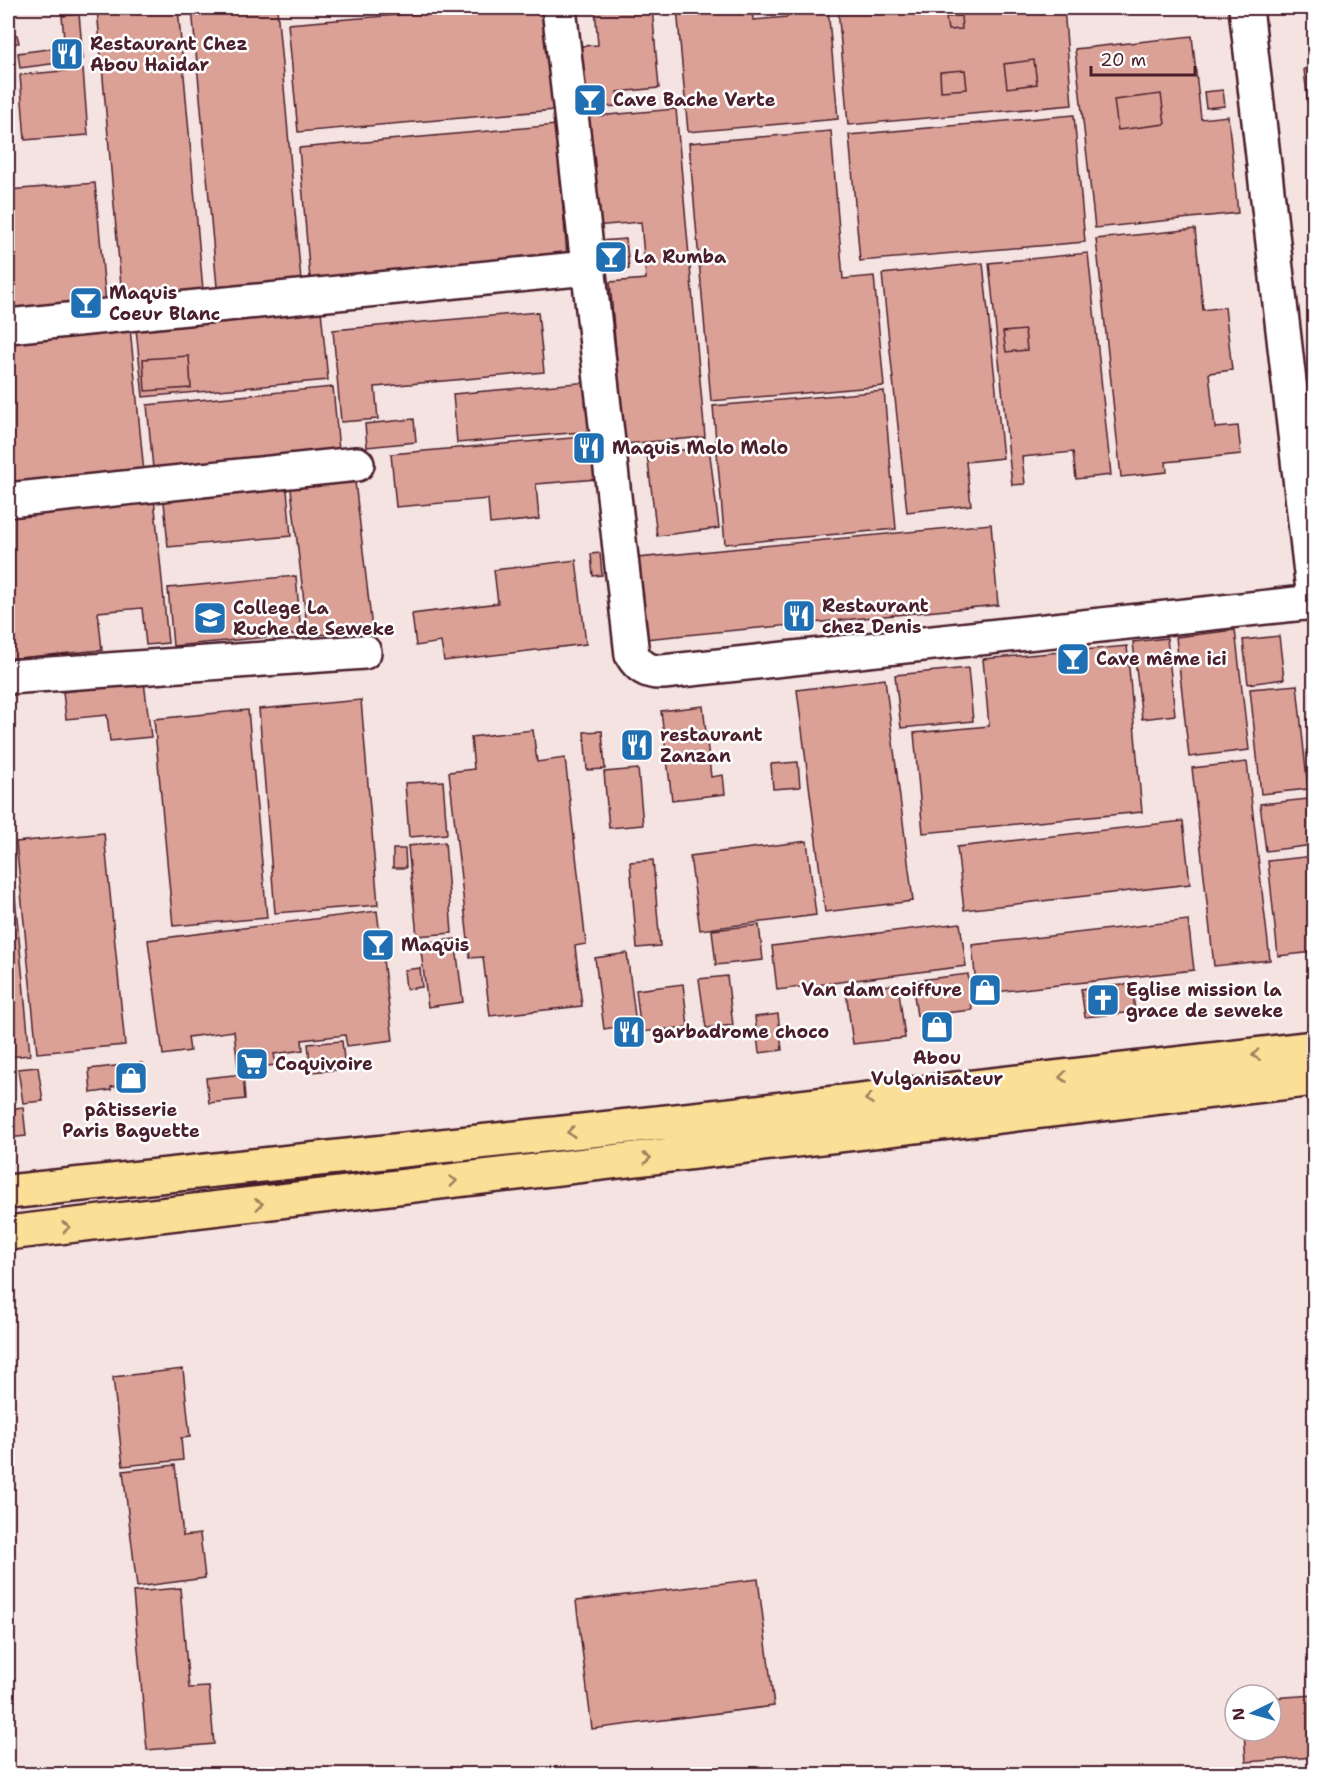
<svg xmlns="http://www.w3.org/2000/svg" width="1322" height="1782" font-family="'Shantell Sans',sans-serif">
  <rect width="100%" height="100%" fill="#f4e3e0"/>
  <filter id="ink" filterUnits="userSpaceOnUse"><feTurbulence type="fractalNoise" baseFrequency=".0167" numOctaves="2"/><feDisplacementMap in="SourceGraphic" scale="12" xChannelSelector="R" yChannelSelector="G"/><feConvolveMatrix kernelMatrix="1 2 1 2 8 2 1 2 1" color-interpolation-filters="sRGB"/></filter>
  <g filter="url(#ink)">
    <path fill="#dba197" stroke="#4a1f2b" stroke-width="1.5" d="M111 8H178L203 290 122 297 97 9Z
      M192 8H277L301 280 217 287Z
      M482 8H546L555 110 298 132 288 24Z
      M595 8H652L659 88 617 92 618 106 585 108 580 46 598 45Z
      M677 8H752L753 20 787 17 786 8H828L838 119 688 132Z
      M838 8H1064L1072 105 848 125Z
      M862 8H878V10L862 12Z
      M79 14 83 59 66 61 62 16Z
      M961 16 962 29 948 30 946 17Z
      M11 35H17L19 43 12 44Z
      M1192 36 1201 119 1228 116 1238 213 1095 228 1075 49Z
      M56 48 58 63 20 68 18 53Z
      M1034 60 1037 84 1007 88 1004 64Z
      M1314 67V105L1308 106 1304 69Z
      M83 69 88 135 25 140 20 75Z
      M965 70 967 89 941 91 940 72Z
      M1223 90 1225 106 1206 108 1204 92Z
      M1161 94 1165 124 1118 130 1114 100Z
      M676 109 705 437 624 444 610 282 646 279 641 222 594 226 584 117Z
      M1074 115 1085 242 860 261 849 135Z
      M556 125 567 256 310 279 299 148Z
      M831 131 843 279 874 276 884 386 711 401 689 143Z
      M95 183 106 304 8 313V190Z
      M1195 229 1203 310 1225 307 1232 370 1209 373 1215 428 1238 426 1241 454 1166 462 1167 472 1121 477 1096 239Z
      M626 239 629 269 602 271 599 241Z
      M1088 253 1111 475 1076 479 1073 452 1022 457 1025 484 1012 485 989 263Z
      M983 263 1003 458 966 462 971 505 907 512 882 274Z
      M321 311 328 380 143 397 136 329Z
      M538 312 544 372 375 387 378 419 341 422 333 330Z
      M130 328 145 483 8 496V340Z
      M1025 330 1027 350 1006 352 1003 332Z
      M189 356 191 388 145 391 143 359Z
      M589 382 593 431 457 443 453 394Z
      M333 387 340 461 154 479 147 405Z
      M884 391 896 529 725 544 713 406Z
      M414 419 416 442 367 447 365 424Z
      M594 436 597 479 536 484 539 519 490 524 488 499 396 507 391 454Z
      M709 447 719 528 657 536 647 454Z
      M353 464 372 629 308 636 289 472Z
      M286 479 291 536 168 547 163 490Z
      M153 487 168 643 146 645 142 608 98 612 102 650 8 659V501Z
      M991 524 998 605 645 639 637 558Z
      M600 553 602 575 593 576 591 554Z
      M576 560 586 644 444 661 441 642 416 646 412 614 498 603 494 570Z
      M296 576 301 634 173 646 168 588Z
      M1235 630 1249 750 1189 757 1176 637Z
      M1279 636 1284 679 1248 684 1243 640Z
      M1167 638 1175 715 1142 719 1133 642Z
      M1127 646 1142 812 923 833 914 733 989 726 983 659Z
      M968 668 973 721 901 728 895 675Z
      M885 679 913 901 825 912 797 690Z
      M144 682 151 737 110 741 107 715 66 719 63 692Z
      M1297 685 1308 789 1261 794 1250 689Z
      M361 700 378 905 275 913 259 709Z
      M703 706 711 777 723 775 725 794 672 800 661 711Z
      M248 710 267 918 173 926 154 719Z
      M533 730 537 762 565 758 586 944 575 946 582 1006 490 1016 483 957 470 958 449 772 474 769 471 737Z
      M602 731 605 769 587 770 584 732Z
      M798 762 800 787 773 789 771 764Z
      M1247 762 1270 960 1214 966 1192 768Z
      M638 769 643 825 609 828 604 772Z
      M443 781 447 834 409 837 405 783Z
      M1308 799 1313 845 1266 851 1260 804Z
      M1183 821 1190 884 964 910 957 847Z
      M104 833 125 1045 37 1053 16 842Z
      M807 841 816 915 700 930 690 856Z
      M445 842 452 933 417 936 408 846Z
      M8 844H10L30 1055 8 1057Z
      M393 849H405L406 868H393Z
      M1314 856V952L1278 956 1268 861Z
      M653 860 660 946 637 948 630 862Z
      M377 911 393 1040 347 1046 345 1035 302 1040 303 1050 274 1054 276 1065 238 1069 234 1031 188 1037 190 1051 163 1055 148 940Z
      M1188 920 1194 970 977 994 972 945Z
      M960 923 966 966 777 990 772 946Z
      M759 925 763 960 716 965 712 930Z
      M455 939 463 1002 428 1007 420 943Z
      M627 953 636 1024 604 1029 595 958Z
      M420 968 422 987 406 989 404 970Z
      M968 974 972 1010 917 1016 912 981Z
      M727 976 733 1025 706 1028 699 979Z
      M683 984 688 1027 641 1032 636 990Z
      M898 984 905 1038 853 1044 846 991Z
      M1132 984 1135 1012 1085 1017 1081 989Z
      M778 1014 782 1050 759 1053 755 1017Z
      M342 1041 345 1069 311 1072 308 1044Z
      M142 1063 144 1083 111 1087V1090L91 1093 89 1069Z
      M38 1067 43 1101 23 1103 18 1069Z
      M243 1074 245 1099 209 1103 206 1078Z
      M23 1107 26 1136 8 1138V1109Z
      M183 1369 190 1437 181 1438 183 1460 123 1466 113 1377Z
      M175 1465 183 1536 200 1534 205 1578 137 1587 123 1471Z
      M758 1579 774 1706 592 1729 576 1601Z
      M180 1588 189 1688 209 1687 214 1744 147 1750 133 1592Z
      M1314 1695V1757L1246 1762 1244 1731H1271V1698Z"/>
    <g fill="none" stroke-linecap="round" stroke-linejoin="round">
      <defs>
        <path id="minor" d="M559 8 632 655C639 667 649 673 663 672L1314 602
          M1246 8 1314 599
          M8 326 587 268
          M8 500 357 464
          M8 677 364 652"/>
        <path id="major" d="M8 1192 704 1118 1314 1048
          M8 1233 1314 1079"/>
      </defs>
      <use href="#minor" stroke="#4a1f2b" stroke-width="38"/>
      <use href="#major" stroke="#4a1f2b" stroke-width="38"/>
      <use href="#minor" stroke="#fff" stroke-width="33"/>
      <use href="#major" stroke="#fbdf96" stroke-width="33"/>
    </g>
    <defs><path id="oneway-chevron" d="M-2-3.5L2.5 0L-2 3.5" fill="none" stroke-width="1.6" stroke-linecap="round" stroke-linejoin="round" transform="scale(1.5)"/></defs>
    <g stroke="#a27f60">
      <use href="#oneway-chevron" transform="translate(1256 1055) rotate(173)"/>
      <use href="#oneway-chevron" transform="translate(1063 1077) rotate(173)"/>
      <use href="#oneway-chevron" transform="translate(869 1099) rotate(173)"/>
      <use href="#oneway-chevron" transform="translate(571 1132) rotate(174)"/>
      <use href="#oneway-chevron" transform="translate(647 1158) rotate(-7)"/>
      <use href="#oneway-chevron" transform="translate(453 1181) rotate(-7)"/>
      <use href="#oneway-chevron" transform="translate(259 1204) rotate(-7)"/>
      <use href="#oneway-chevron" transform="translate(66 1227) rotate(-7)"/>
    </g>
  </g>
  <defs>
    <symbol id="restaurant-square" viewBox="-11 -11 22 22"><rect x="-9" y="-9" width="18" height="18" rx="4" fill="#1f6fb2" stroke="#fff"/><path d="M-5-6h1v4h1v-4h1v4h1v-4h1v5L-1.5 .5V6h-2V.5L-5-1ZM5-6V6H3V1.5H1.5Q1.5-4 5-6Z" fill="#fff"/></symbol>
    <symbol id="bar-square" viewBox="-11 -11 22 22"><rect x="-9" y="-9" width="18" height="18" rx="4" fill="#1f6fb2" stroke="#fff"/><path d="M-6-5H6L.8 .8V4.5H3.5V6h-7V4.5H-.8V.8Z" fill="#fff"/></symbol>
    <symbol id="school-square" viewBox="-11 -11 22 22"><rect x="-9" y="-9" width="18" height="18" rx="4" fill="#1f6fb2" stroke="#fff"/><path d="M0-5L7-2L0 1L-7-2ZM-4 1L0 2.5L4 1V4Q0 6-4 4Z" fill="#fff"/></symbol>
    <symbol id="shop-square" viewBox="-11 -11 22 22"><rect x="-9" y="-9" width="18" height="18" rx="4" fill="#1f6fb2" stroke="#fff"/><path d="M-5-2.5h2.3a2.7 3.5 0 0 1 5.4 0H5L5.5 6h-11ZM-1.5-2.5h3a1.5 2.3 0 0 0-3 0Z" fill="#fff"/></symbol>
    <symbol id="church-square" viewBox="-11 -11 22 22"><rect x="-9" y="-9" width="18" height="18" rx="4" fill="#1f6fb2" stroke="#fff"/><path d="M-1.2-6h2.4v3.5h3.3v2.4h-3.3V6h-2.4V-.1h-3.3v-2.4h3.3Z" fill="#fff"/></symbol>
    <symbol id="supermarket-square" viewBox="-11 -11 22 22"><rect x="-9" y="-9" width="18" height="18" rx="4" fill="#1f6fb2" stroke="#fff"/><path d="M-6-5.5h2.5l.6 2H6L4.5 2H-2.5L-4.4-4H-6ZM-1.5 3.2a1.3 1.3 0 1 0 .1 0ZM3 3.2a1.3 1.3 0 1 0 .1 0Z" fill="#fff"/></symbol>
  </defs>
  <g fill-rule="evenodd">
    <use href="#restaurant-square" x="48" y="35" width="38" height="38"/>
    <use href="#bar-square" x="571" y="81" width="38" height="38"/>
    <use href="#bar-square" x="592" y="238" width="38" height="38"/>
    <use href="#bar-square" x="67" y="284" width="38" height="38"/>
    <use href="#restaurant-square" x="570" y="429" width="38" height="38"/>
    <use href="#restaurant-square" x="780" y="597" width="38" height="38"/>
    <use href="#school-square" x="191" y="599" width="38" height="38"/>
    <use href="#bar-square" x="1054" y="640" width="38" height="38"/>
    <use href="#restaurant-square" x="618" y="726" width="38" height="38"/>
    <use href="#bar-square" x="359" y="926" width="38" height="38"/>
    <use href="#shop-square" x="966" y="971" width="38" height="38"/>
    <use href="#church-square" x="1084" y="981" width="38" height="38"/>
    <use href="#shop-square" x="918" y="1008" width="38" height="38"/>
    <use href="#restaurant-square" x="610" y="1013" width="38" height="38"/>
    <use href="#supermarket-square" x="233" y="1045" width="38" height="38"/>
    <use href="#shop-square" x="112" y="1059" width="38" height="38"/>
  </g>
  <g text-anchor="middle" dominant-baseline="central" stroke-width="5" stroke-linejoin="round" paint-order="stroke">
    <g font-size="18" font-weight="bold" fill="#4a1f2b" stroke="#fff" text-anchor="start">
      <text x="90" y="44">Restaurant Chez<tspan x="90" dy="21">Abou Haidar</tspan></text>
      <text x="613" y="100">Cave Bache Verte</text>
      <text x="634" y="257">La Rumba</text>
      <text x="109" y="293">Maquis<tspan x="109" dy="21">Coeur Blanc</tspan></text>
      <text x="612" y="448">Maquis Molo Molo</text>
      <text x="822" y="606">Restaurant<tspan x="822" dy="21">chez Denis</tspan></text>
      <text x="233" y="608">College La<tspan x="233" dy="21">Ruche de Seweke</tspan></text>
      <text x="1096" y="659">Cave même ici</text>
      <text x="660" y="735">restaurant<tspan x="660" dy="21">Zanzan</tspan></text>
      <text x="401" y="945">Maquis</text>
      <text x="962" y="990" text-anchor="end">Van dam coiffure</text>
      <text x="1126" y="990">Eglise mission la<tspan x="1126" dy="21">grace de seweke</tspan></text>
      <text x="652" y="1032">garbadrome choco</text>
      <text x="937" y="1058" text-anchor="middle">Abou<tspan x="937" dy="21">Vulganisateur</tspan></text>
      <text x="275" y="1064">Coquivoire</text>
      <text x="131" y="1110" text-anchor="middle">pâtisserie<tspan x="131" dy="21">Paris Baguette</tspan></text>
    </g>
  </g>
  <rect width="1322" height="1782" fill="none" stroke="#fff" stroke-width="30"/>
  <rect x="15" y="15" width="1292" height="1752" fill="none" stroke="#4a1f2b" stroke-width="2" filter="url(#ink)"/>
  <g transform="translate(1253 1713) rotate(265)"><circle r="28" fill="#ffffff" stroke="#b7a5aa" stroke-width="1.5"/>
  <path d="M0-4.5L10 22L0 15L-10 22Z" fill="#1f6fb2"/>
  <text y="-9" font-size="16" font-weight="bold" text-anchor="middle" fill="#4a1f2b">N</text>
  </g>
  <path d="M1091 66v9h104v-9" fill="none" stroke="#4a1f2b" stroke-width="3"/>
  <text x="1100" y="66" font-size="18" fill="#4a1f2b" stroke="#ffffff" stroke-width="4.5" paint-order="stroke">20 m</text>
</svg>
